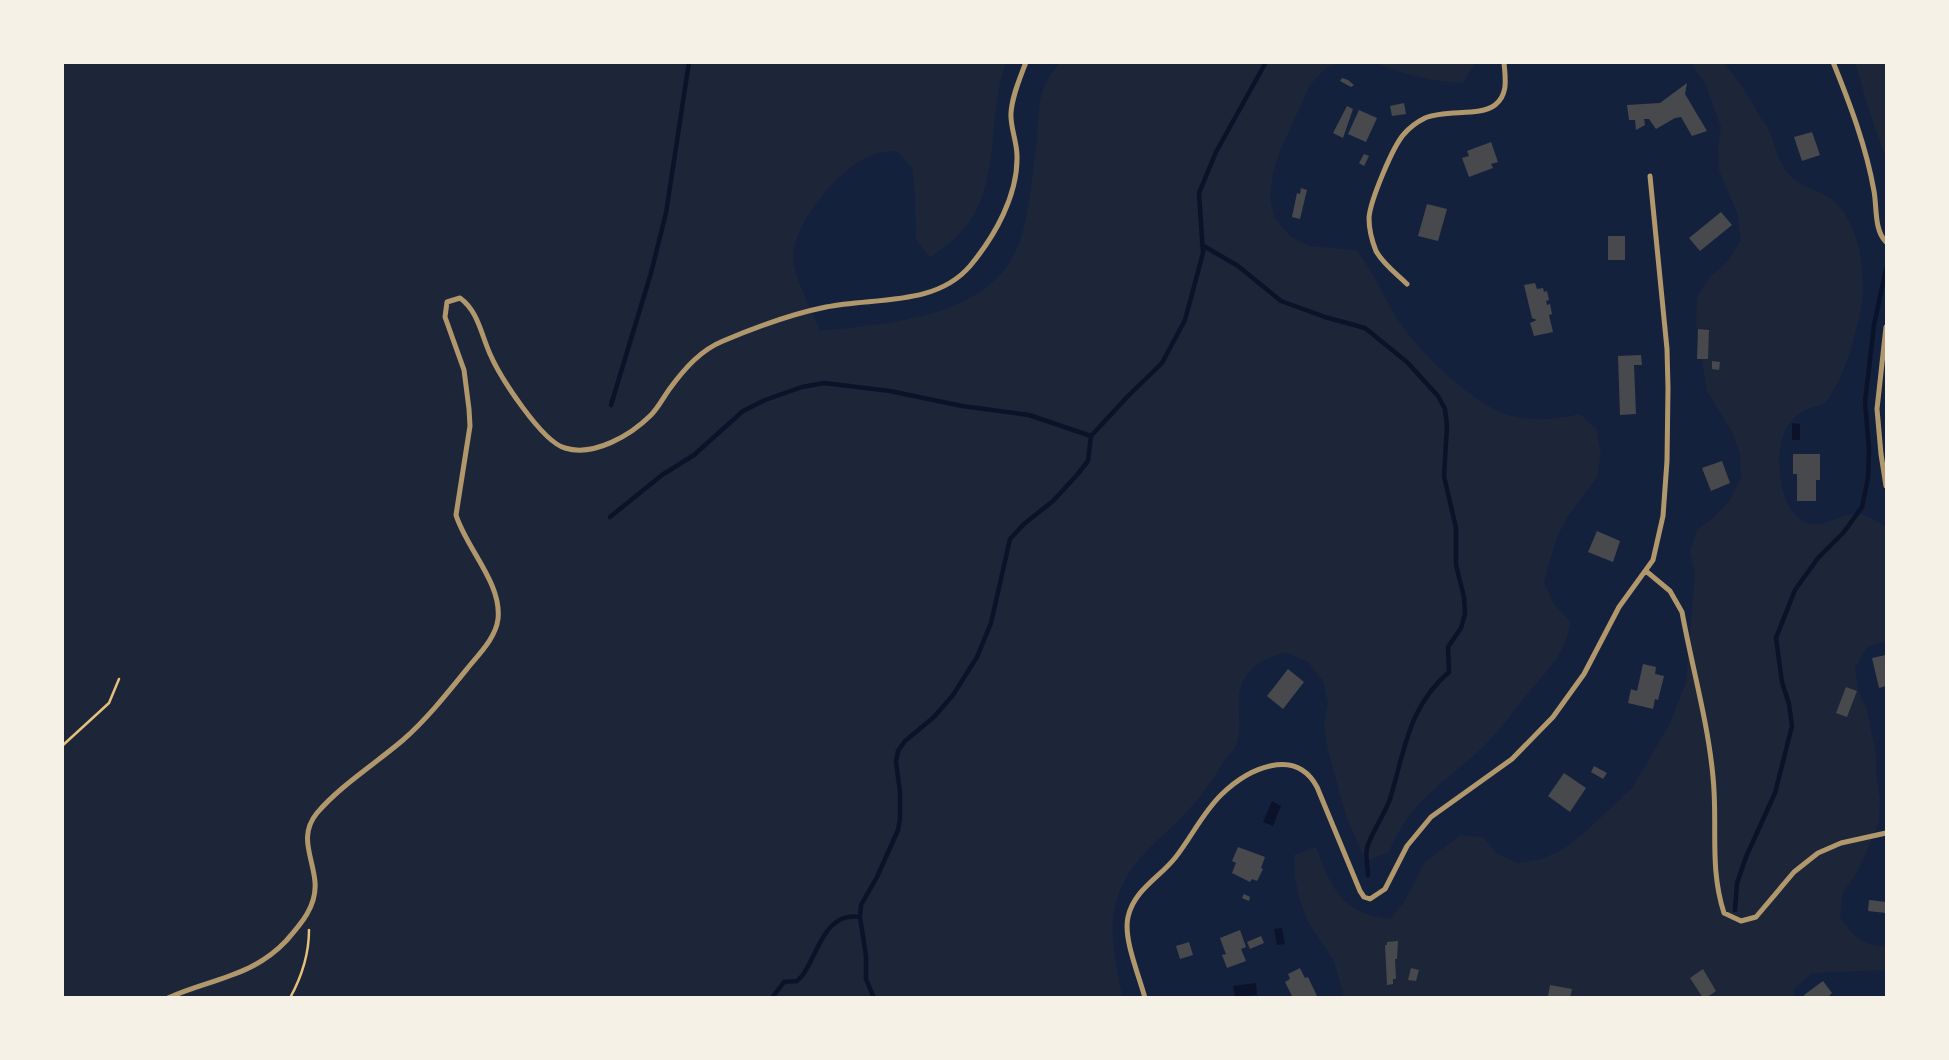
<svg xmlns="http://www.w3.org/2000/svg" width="1949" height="1060" font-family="Ubuntu,sans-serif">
  <rect width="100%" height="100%" fill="#14213d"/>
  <path fill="#1d2539" d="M62 63H1006C986 115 1003 186 962 231 953 241 941 249 930 258L916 239 915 193 912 168 897 151C890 152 881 152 875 154 841 165 793 222 793 259 793 274 814 315 820 331 881 324 969 320 1008 265 1029 235 1031 183 1036 148 1041 110 1033 94 1060 63H1340L1326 68 1310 85 1280 151 1273 172 1270 195 1274 217 1290 236 1309 246 1356 250C1373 271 1380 289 1393 312 1413 346 1473 407 1512 416 1535 422 1557 419 1580 414L1596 429 1601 453 1597 477 1568 516 1557 537 1544 582 1554 604 1570 621C1568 651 1547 671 1529 692 1513 711 1500 731 1482 748 1444 783 1410 801 1389 852L1366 861 1347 819 1328 751 1324 726 1328 703 1323 681 1308 662 1285 652C1261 660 1240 670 1239 699 1238 714 1242 730 1236 745 1233 751 1227 757 1223 763 1210 784 1196 803 1179 820 1154 844 1130 862 1118 896 1106 929 1117 964 1122 997H63Z
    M1376 63H1475L1463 83C1431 82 1405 74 1376 63Z
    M1691 63H1723C1739 80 1748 94 1759 115 1762 121 1767 125 1769 131 1776 146 1776 158 1787 172 1798 186 1811 188 1825 195 1854 210 1863 256 1863 286 1864 307 1848 366 1837 384 1834 389 1829 399 1825 403 1819 407 1809 407 1803 411 1778 426 1777 457 1781 482 1784 496 1787 509 1799 518 1820 536 1841 509 1864 515 1870 517 1878 522 1884 526L1886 524V641L1867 647 1855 668 1858 690 1867 710 1876 755V777L1880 799 1879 822 1857 873 1843 892 1840 917C1852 935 1863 947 1886 946V970L1812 973 1794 989V997H1344L1334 961 1308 922 1300 900 1295 878 1294 855 1316 847C1331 888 1342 914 1390 919L1404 902 1425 862 1460 835 1483 837 1497 854 1518 863 1541 859 1562 850 1582 835 1632 788 1669 725 1686 683 1695 574 1690 552 1697 530 1715 516 1730 500 1741 478 1740 454 1732 432 1707 391 1696 322 1697 297 1710 277 1728 261 1741 240 1737 213 1719 170 1718 148 1721 127 1705 83Z
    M1855 63H1886V158L1875 129Z"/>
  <path fill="#0b132b" d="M1792 423 1800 424V440H1792Z
    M1272 801 1281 806 1273 826 1263 822Z
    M1282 928 1285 944 1277 945 1274 929Z
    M1256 983 1257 995 1235 997 1233 986Z"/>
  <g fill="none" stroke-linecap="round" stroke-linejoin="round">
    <path stroke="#0b132b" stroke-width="4.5" d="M1202 245 1238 266 1281 301 1325 317 1365 328 1407 362 1438 396 1445 409 1447 426 1444 476 1456 528V565L1464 597 1465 614 1461 628 1448 647 1449 672C1408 707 1405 750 1390 799 1384 816 1372 831 1367 848 1365 856 1368 867 1368 875
      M611 405 651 273 666 213 689 62
      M610 517 662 475 694 455 743 411 765 400 802 387 824 383 890 391 962 406 1029 415 1091 436
      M1735 910 1737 883 1746 857 1775 793 1792 726 1789 704 1782 682 1776 638 1795 590 1818 558 1844 532 1862 507 1868 478 1869 449 1865 402 1874 325 1886 269
      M772 998 784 982 797 981 802 976C818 955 824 911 860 917
      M874 998 866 979V956L860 917 861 905 877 877 898 830 900 819V792L896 762 898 751 905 741 934 717 953 695 977 657 991 623 1010 539 1024 524 1053 501 1077 475 1088 461 1091 436 1129 395 1162 363 1185 320 1203 253 1199 193 1216 152 1266 62"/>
  </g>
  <path fill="#48494c" d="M1342 78 1348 80 1354 85 1351 87 1340 81Z
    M1687 83 1685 94 1707 131 1692 136 1681 117 1675 118 1656 129 1649 119H1644L1645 125 1636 130 1635 120H1629L1627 105 1660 103Z
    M1404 103 1406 114 1392 116 1390 106Z
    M1347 106 1353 109 1343 138 1333 133Z
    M1359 110 1377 118 1366 142 1348 134Z
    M1812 132 1820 155 1802 161 1794 137Z
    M1491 142 1498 162 1491 164 1493 168 1469 177 1462 158 1469 156 1467 151Z
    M1364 154 1369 156 1364 166 1359 163Z
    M1301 188 1307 190 1300 219 1292 217 1297 193 1300 194Z
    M1427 204 1447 209 1438 241 1418 236Z
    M1721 212 1732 225 1700 251 1689 238Z
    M1608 236H1625V260H1608Z
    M1535 283 1537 289 1543 288 1544 292 1547 291 1549 300 1546 301 1547 305 1550 304 1552 314 1549 315 1553 332 1534 336 1530 323 1537 320 1532 318 1524 285Z
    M1698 329 1709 330 1708 359H1697Z
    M1641 355 1642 365H1634L1636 414 1620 415 1618 356Z
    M1712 361 1720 362 1719 370 1712 369Z
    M1793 454H1820V480H1816V501H1797V474H1793Z
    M1722 461 1730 483 1711 491 1702 468Z
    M1597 531 1620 541 1613 562 1588 552Z
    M1886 655V686L1879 688 1872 658Z
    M1643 664 1656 667 1655 674 1664 676 1658 700 1655 699 1653 709 1628 703 1631 689 1637 691Z
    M1288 669 1304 682 1283 709 1267 696Z
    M1846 687 1857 691 1847 717 1836 713Z
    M1594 766 1607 773 1603 779 1591 772Z
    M1564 773 1586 788 1570 812 1548 796Z
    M1238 847 1265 857 1261 868 1263 869 1257 881 1252 879 1250 882 1232 873 1236 863 1232 861Z
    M1244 894 1250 897 1249 901 1242 898Z
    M1869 900 1886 902V913L1868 911Z
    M1240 930 1246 947 1241 949 1246 961 1227 968 1222 955 1226 954 1224 949 1220 938Z
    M1261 936 1264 943 1250 949 1247 942Z
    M1398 941 1397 959H1395L1396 979H1393V984L1387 985 1385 945H1387V942Z
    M1189 942 1193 955 1180 959 1176 946Z
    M1300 968 1305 978 1308 977 1318 998H1293L1285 982 1290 979 1288 974Z
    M1411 968 1419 970 1416 981 1408 980Z
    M1703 969 1716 991 1706 998H1703L1690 978Z
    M1823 981 1832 993 1827 998H1805L1804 995Z
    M1550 985 1572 989 1570 998 1548 996Z"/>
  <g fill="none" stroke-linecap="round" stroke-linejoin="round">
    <path stroke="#e5c07b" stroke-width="2.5" d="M62 746 109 703 119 679
      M290 998C301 978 309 953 309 930"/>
    <path stroke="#b1986c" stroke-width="5" d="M1833 62C1850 104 1866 146 1874 191 1877 207 1874 230 1886 242
      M1407 284C1397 274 1383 264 1376 251 1372 241 1369 228 1369 218 1370 201 1393 146 1404 134 1410 127 1417 122 1425 118 1446 109 1480 117 1495 105 1509 94 1505 77 1504 62
      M1886 327 1877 409 1881 454 1886 486
      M1646 571 1670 591 1682 612C1692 667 1708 722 1713 777 1718 824 1709 867 1724 913L1741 921 1756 917 1794 872 1818 853 1841 843 1886 833
      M168 998C210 979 252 977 286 941 301 924 317 906 315 882 313 857 298 836 317 813 341 785 375 764 403 740 428 718 450 690 471 664 482 651 496 636 498 619 502 583 466 548 456 515L470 426 469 409 464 370 445 317 447 302 460 298C478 311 481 334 490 354 500 377 542 442 565 448 594 457 631 435 651 415 659 407 664 396 671 387 685 368 701 350 723 341 756 327 791 314 826 307 873 297 935 307 970 266 995 236 1018 195 1017 156 1017 141 1010 127 1011 113 1012 96 1020 78 1026 62
      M1145 998C1139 975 1123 939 1128 917 1134 890 1159 878 1175 858 1191 838 1203 812 1222 794 1248 769 1295 746 1317 787L1360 891 1364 897 1370 899 1385 889 1407 846 1431 817 1512 759 1553 717 1584 674 1619 607 1653 560 1663 516 1667 461 1668 388 1667 349 1650 176"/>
  </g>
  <rect width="1949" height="1060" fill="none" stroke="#f6f1e7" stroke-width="128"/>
</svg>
